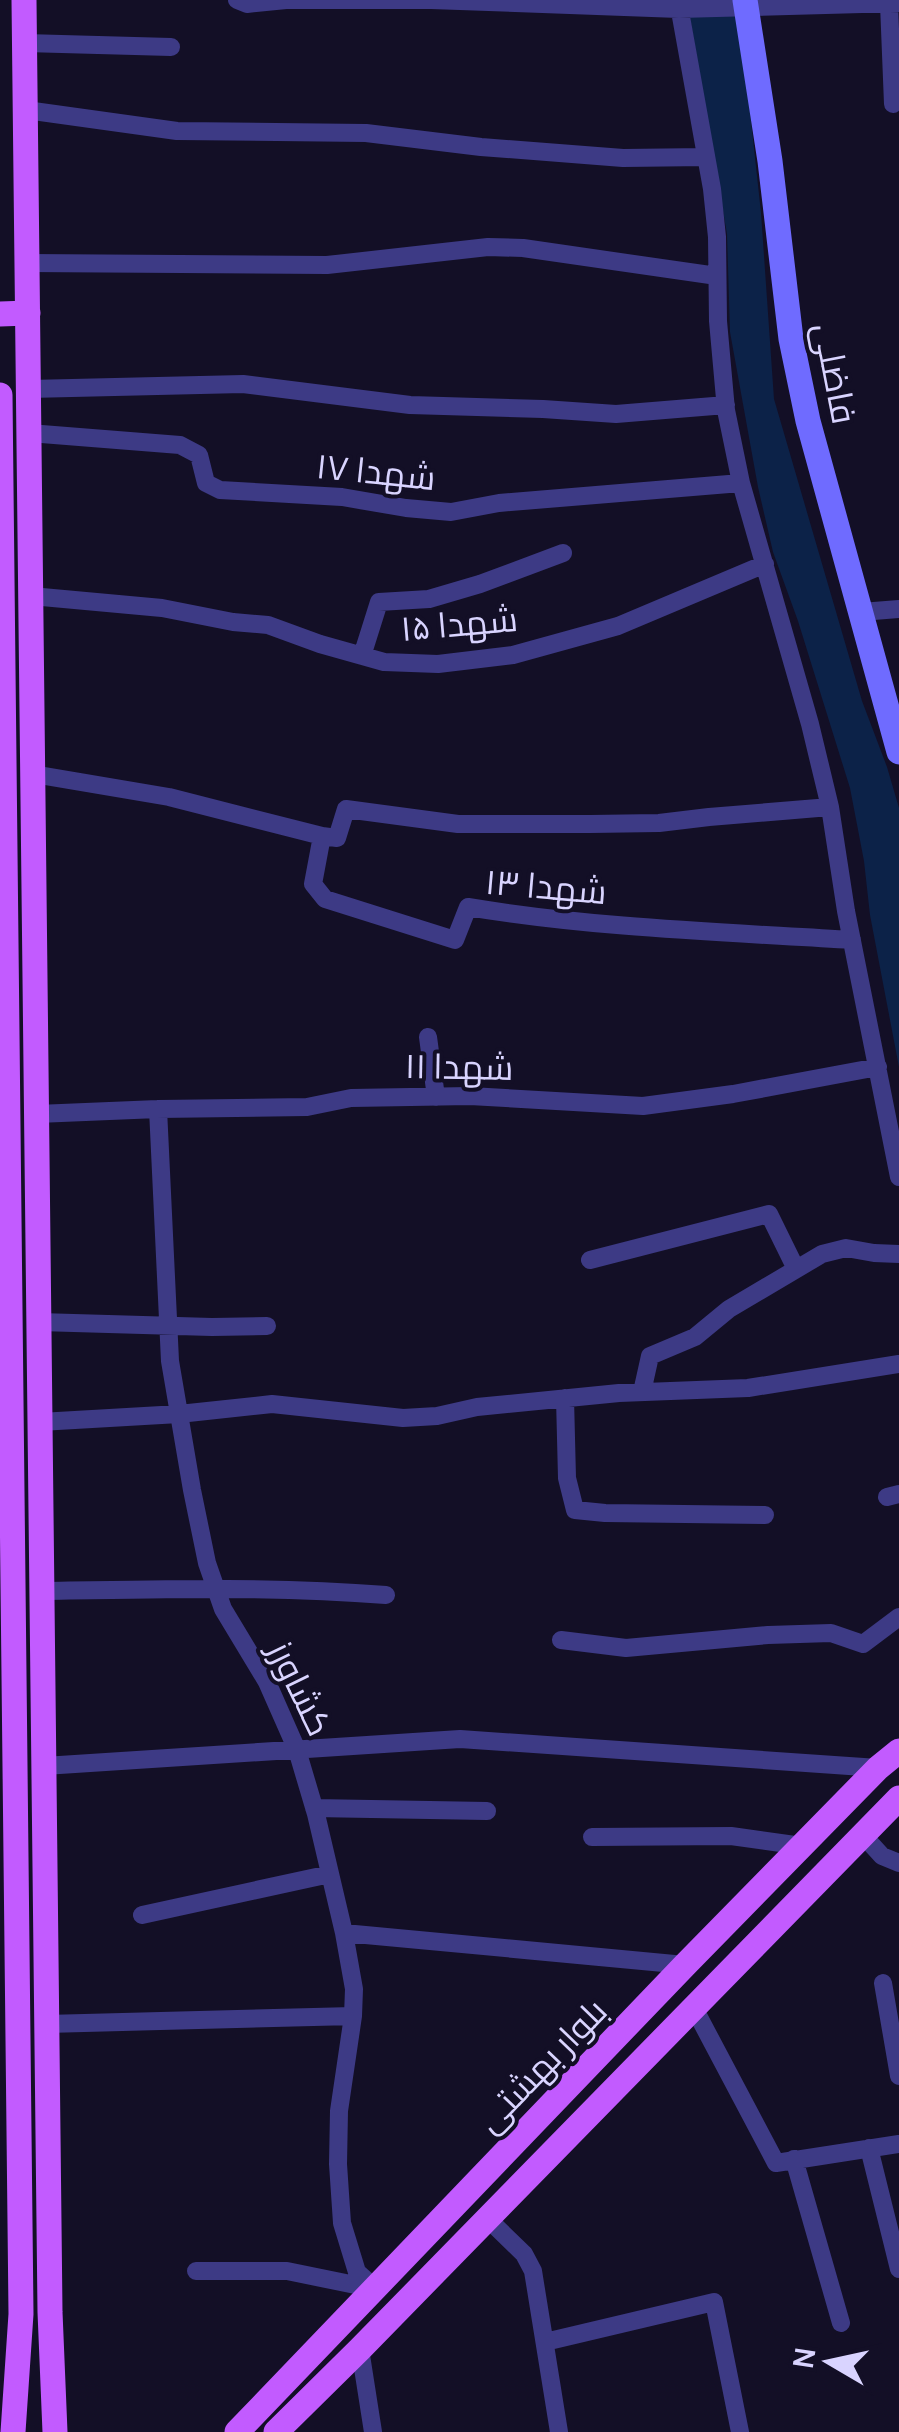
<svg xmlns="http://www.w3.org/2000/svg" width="899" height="2432" font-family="Manrope,Cairo,sans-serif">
  <rect width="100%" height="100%" fill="#130f26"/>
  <path fill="#0c2248" d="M687 0H729L741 28 761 213 774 399 862 701 887 767 899 808V1067L870 915 864 861 850 788 798 621 773 552 758 487 730 332 727 234Z"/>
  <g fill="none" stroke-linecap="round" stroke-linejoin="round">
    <path stroke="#3d3a85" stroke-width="18" d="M237 0 247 4 286 0H431L679 9 899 3
      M678 0 712 189 717 237 718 321 726 410 741 483 810 724 830 807 846 911 899 1177
      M889 4 893 104
      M25 43 171 47
      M26 110 177 131 366 133 481 147 623 158 706 157
      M27 263 327 265 488 247 523 248 717 276
      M29 389 243 384 410 405 543 409 616 414 726 405
      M29 433 180 445 199 455 206 483 220 490 342 497 406 508 451 512 499 503 741 483
      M31 596 162 608 233 622 268 625 320 644 384 662 438 664 513 655 618 626 765 564
      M861 612 899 609
      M362 656 379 602 429 599 480 584 563 553
      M33 774 169 797 322 836 313 884 325 899 455 940 468 907C595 928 723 932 852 940
      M322 836 337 838 346 809 458 824H590L659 823 709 817 830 807
      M428 1037 436 1097
      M158 1109 170 1361 192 1490 207 1563 223 1609 267 1682 297 1750 316 1814 344 1933 354 1989 353 2016 339 2111 338 2164 342 2223 357 2272 376 2289
      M37 1114 158 1109 307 1107 351 1098 470 1096 643 1106 733 1094 878 1067
      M590 1260 769 1214 796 1269
      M39 1322 212 1327 267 1326
      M642 1392 650 1356 695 1337 729 1309 822 1254 846 1248 874 1253 899 1254
      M565 1398 567 1478 575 1510 605 1513 765 1515
      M40 1422 179 1414 272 1404 403 1418 437 1416 477 1407 619 1393 748 1388 899 1364
      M887 1497 899 1494
      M42 1591C157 1589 271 1586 386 1595
      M561 1640 626 1648 768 1635 831 1633 863 1644 899 1617
      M44 1766 460 1739 878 1768
      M314 1808 487 1811
      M862 1834 882 1856 899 1863
      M592 1837 731 1836 802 1846
      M142 1915 330 1874
      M344 1933 685 1965
      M883 1983 899 2076
      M693 2006 776 2163 899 2144
      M46 2024 353 2016
      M869 2148 899 2269
      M794 2159 841 2323
      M487 2218 524 2254 533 2271 559 2432
      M196 2271H287L375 2289
      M545 2342 714 2302 740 2432
      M360 2349 373 2432"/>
    <path stroke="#6f6bff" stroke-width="25" d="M745 0 770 161 791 339 808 421 899 752"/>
    <path stroke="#c25bff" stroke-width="25" d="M24 0 50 2312 55 2432
      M0 314 28 313
      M0 395 21 2314 13 2432
      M237 2432 685 1965 878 1768 899 1751
      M276 2432 360 2349 899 1798"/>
  </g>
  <g text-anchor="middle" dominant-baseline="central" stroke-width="8" stroke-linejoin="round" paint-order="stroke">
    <g font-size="35" fill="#d9d4ff" stroke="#130f26">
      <text transform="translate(836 373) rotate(79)">فاضلی</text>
      <text transform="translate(376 471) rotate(6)">شهدا ۱۷</text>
      <text transform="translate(459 623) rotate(-5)">شهدا ۱۵</text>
      <text transform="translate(546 886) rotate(5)">شهدا ۱۳</text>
      <text transform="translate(459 1066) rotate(1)">شهدا ۱۱</text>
      <text transform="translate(301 1688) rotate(64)">کشاورز</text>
      <text transform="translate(541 2065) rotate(-46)">بلوار بهشتی</text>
    </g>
  </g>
  <g transform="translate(829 2362) rotate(279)" stroke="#130f26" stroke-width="8" paint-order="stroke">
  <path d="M0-8L18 38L0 25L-18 38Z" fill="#d9d4ff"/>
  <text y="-15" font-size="28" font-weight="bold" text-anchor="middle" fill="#d9d4ff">N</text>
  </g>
</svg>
